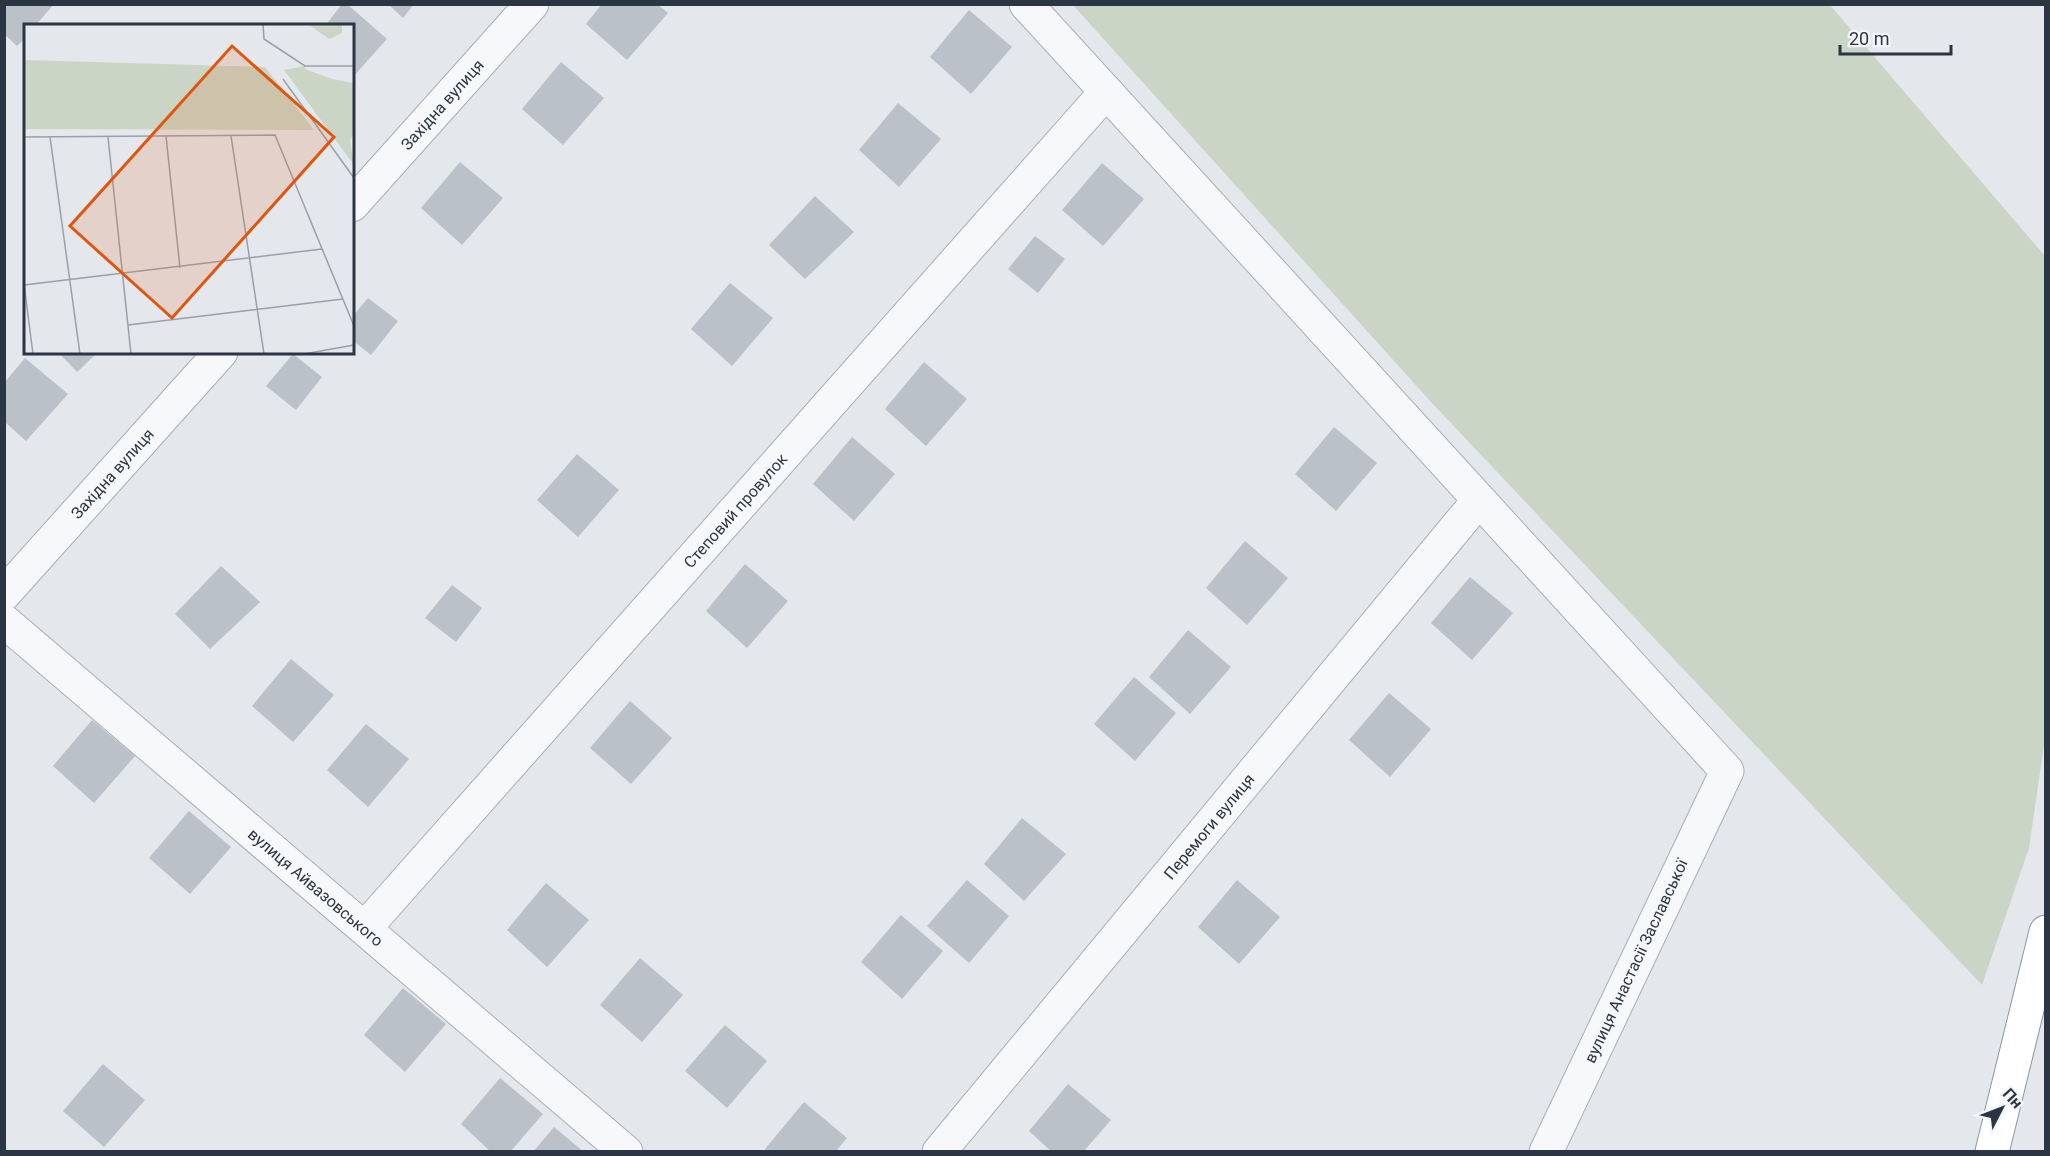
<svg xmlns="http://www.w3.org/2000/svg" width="2050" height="1156" font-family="Roboto,sans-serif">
  <rect width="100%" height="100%" fill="#e4e7ec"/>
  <path fill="#cad5c6" d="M1073 5H1830L2045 256V738L2029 848 1982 985 1431 402Z"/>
  <path fill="#bbc1c9" d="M4 4H54L35 26H26V37L17 46 4 34Z
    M342 4H347L387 39 352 78V26H325Z
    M388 4H414L403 18Z
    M602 4H657L668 13 627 60 586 24Z
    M969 10 1012 47 971 94 930 57Z
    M561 62 604 98 563 145 522 109Z
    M898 103 941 139 899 187 859 150Z
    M460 162 503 198 462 245 421 208Z
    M1102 163 1144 199 1103 246 1062 210Z
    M815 196 854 232 805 279 769 245Z
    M1035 236 1065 259 1038 293 1008 269Z
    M730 283 773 318 732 366 691 329Z
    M368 298 398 321 371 355 352 340V317Z
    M58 352H98L77 372Z
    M293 354 322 377 296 410 266 386Z
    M25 358 68 394 26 441 5 422V382Z
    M924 362 967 399 926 446 885 409Z
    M1334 427 1377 463 1336 511 1295 474Z
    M852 437 895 474 854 521 813 484Z
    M577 454 619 490 578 537 537 500Z
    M1245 541 1288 578 1247 625 1206 588Z
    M745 564 788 601 747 648 706 611Z
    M221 566 260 602 210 649 175 614Z
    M1470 577 1513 613 1472 660 1431 623Z
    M452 585 482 608 456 642 425 618Z
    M1188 630 1231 667 1190 714 1149 677Z
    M291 659 334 695 293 742 252 706Z
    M1134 677 1176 713 1135 761 1094 724Z
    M1389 693 1431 729 1390 777 1349 740Z
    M630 701 672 738 631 784 590 748Z
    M92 720 135 756 94 803 53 766Z
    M366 724 409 759 368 807 327 770Z
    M189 811 231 847 190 894 149 858Z
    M1022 818 1066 854 1024 901 984 864Z
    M967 880 1009 916 969 963 927 926Z
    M1237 880 1280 917 1239 964 1198 927Z
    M546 883 589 920 547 967 507 930Z
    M901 915 943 951 902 999 861 962Z
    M640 958 683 995 642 1042 600 1005Z
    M403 988 446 1024 405 1072 364 1035Z
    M725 1025 767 1061 727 1108 685 1071Z
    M103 1064 145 1100 104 1147 63 1111Z
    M500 1078 543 1114 510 1152H491L461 1124Z
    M1068 1084 1111 1120 1083 1152H1052L1029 1131Z
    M804 1102 847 1138 835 1152H768L765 1149Z
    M554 1127 584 1152H533Z"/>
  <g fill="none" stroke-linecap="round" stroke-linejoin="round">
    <defs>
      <g id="minor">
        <path d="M1026 4 1727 771 1546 1152"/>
        <path id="s1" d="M352 205 532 4"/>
        <path id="s2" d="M4 594 221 352"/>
        <path id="s3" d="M4 621 626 1152"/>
        <path id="s4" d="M365 928 1106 92"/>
        <path id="s5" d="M939 1152 1479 500"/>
      </g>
      <path id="highway" d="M1992 1152 2046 932"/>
    </defs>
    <use href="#minor" stroke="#a9aeb6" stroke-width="35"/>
    <use href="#highway" stroke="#8c95a2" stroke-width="35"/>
    <use href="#minor" stroke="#f7f8fa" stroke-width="33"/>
    <use href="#highway" stroke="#fff" stroke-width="33"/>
  </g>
  <g text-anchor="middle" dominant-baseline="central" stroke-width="4.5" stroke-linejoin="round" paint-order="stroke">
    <g font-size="16" fill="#2c3544" stroke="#f4f6f9">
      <text stroke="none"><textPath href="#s1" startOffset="135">Західна вулиця</textPath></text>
      <text stroke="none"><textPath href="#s2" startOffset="162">Західна вулиця</textPath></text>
      <text stroke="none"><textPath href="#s4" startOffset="558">Степовий провулок</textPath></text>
      <text stroke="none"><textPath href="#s5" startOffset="423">Перемоги вулиця</textPath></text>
      <text stroke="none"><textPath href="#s3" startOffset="410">вулиця Айвазовського</textPath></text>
      <text transform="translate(1636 961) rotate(-65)">вулиця Анастасії Заславської</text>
    </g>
  </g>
  <g transform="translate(24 24)">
    <rect width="330" height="330" fill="#e4e7ec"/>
    <path d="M284 0H318V9L305 15ZM0 36 241 43 290 106 0 105ZM281 42V45L308 55 330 59V108L326 117 330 141 260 46Z" fill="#cad5c6"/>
    <path fill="none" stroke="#9aa0a9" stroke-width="1.5" d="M239 0 240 15 281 42H330M259 55 330 154M142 112 156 244M207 112 240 330M0 113 251 111 330 302M26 113 56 330M84 113 107 330M0 260 9 330M0 261 298 225M104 301 319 275M280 330 330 321"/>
    <path fill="#df570f" fill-opacity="0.15" stroke="#df570f" stroke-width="3" d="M208 22 310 113 148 294 46 202Z"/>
    <rect width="330" height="330" fill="none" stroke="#2c3544" stroke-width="3"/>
  </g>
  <rect width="2050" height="1156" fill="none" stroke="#2c3544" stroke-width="12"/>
  <g transform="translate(2002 1108) rotate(48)" stroke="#f4f6f9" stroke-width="4.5" paint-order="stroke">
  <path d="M0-4.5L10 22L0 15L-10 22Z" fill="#2c3544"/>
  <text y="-9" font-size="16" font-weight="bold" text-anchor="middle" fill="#2c3544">Пн</text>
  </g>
  <path d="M1840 45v9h111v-9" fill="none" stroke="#2c3544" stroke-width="3"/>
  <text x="1849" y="45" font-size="18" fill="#2c3544" stroke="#f4f6f9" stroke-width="4.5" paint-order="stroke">20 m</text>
</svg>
